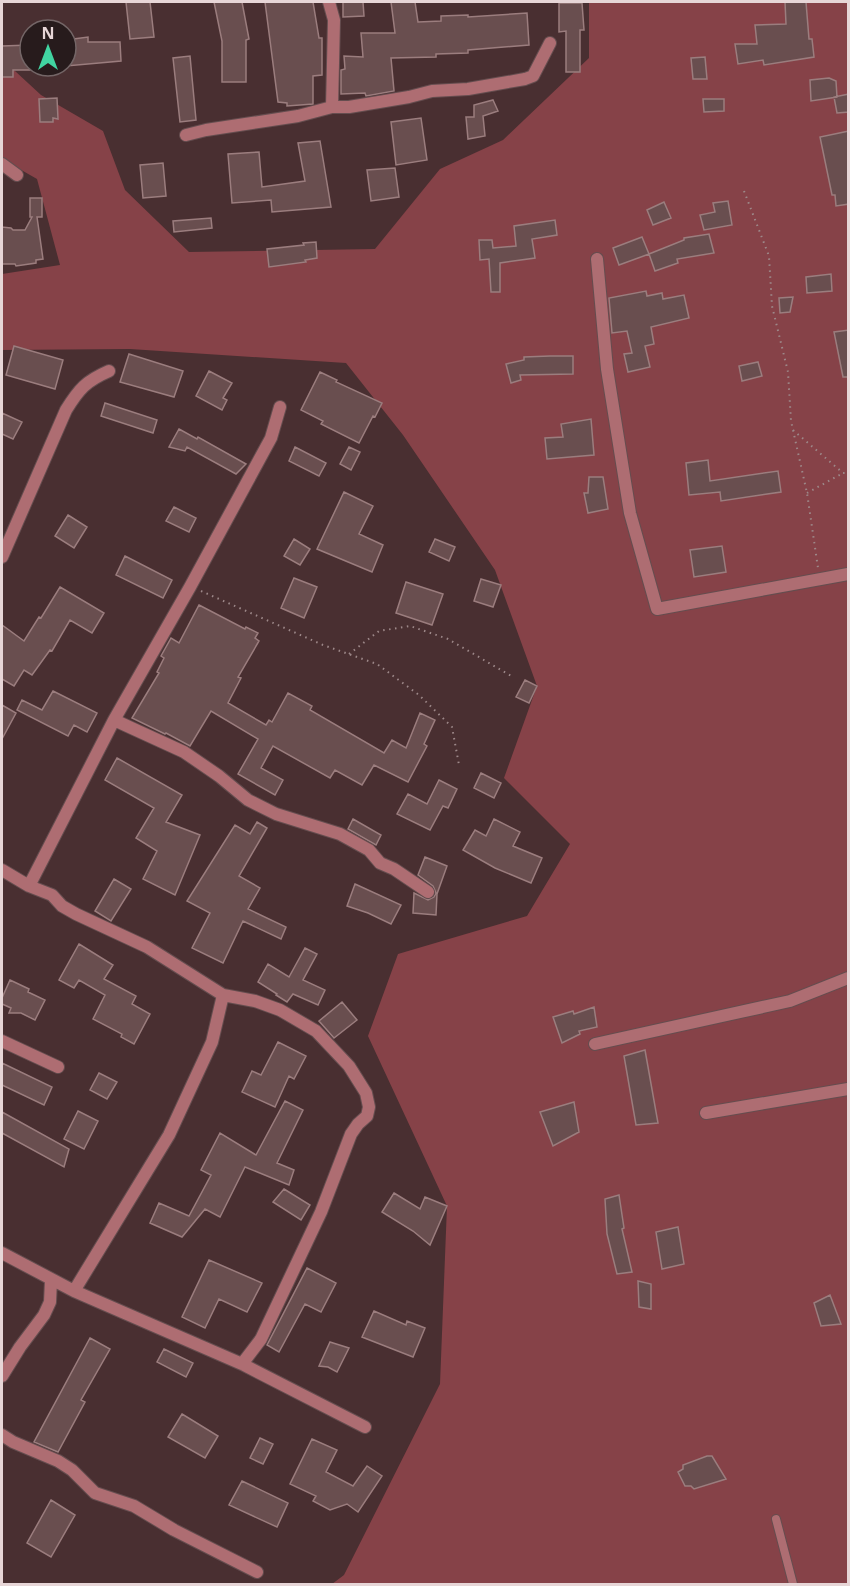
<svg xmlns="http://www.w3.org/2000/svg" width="850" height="1586" font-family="'Open Sans',sans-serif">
  <rect width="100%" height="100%" fill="#492f31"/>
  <path fill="#864248" d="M589 2H848V1584H332L344 1575 440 1384 447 1206 368 1036 398 954 527 916 570 844 504 778 537 686 495 570 403 435 346 363 130 349 2 350V274L60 265 37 179 2 159V59L41 95 103 131 125 190 189 252 375 249 440 169 503 140 589 58Z"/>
  <path fill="#694e4f" stroke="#9b7d7e" stroke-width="1.5" d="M126 2H150L154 37 130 39Z
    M214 2H242L249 39 246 40V82H222V41Z
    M265 2H313L319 38H322V75L313 76V104L287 106V103L278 102Z
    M343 2H363L364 16 343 17Z
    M391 2H415L418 22 441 21V16L468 15V17L527 13 529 45 468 50V53L436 54V57L391 58 394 91 366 96 365 93 341 94V70L345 69 344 56 363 57 361 33H395Z
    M785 2H806L809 39H812L814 57 764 65 763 60 738 64 735 44H757L755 25 786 24Z
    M559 3H582L584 30H580V72H566V31L559 32Z
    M88 37V42H120L121 61 66 66V40Z
    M30 45V70H13V77H2V46Z
    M190 56 196 120 180 122 173 58Z
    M705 57 707 79H693L691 58Z
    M829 78 836 81 837 97 811 101 810 80Z
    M849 94V112L837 113 834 97Z
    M57 98 58 119 53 118V122H40L39 99Z
    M703 99H724V111L704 112Z
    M493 100 498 111 483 116 485 136 468 139 466 117H474V105Z
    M421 118 427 160 396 165 391 122Z
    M849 131V204L836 206 835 195H832L820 137Z
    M320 141 331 207 272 212 271 200 232 203 228 154 259 152 262 187 305 181 298 143Z
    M163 163 166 196 143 198 140 165Z
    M395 168 399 197 371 201 367 170Z
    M30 198H42V217H37L43 259 36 260V263L16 266 15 264H2V227L11 228 13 230H25L32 217H30Z
    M728 201 732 225 704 230 700 215 715 212 713 203Z
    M664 202 671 218 653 225 647 210Z
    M211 218 212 228 174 232 173 221Z
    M555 220 557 235 532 239 535 258 500 263V292H491L489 259 480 260 479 240H492L493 248 516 246 514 226Z
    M709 234 714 253 677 259 678 263 655 271 649 254 684 240V238Z
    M642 237 649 254 619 265 613 248Z
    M316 242 317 258 305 260 306 262 269 267 267 249 304 245 303 243Z
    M831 274 832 291 807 293 806 277Z
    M646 291 647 296 662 293 663 299 684 295 689 318 651 327 654 344 645 346 650 367 628 372 624 354 632 353 627 331 612 333 609 298Z
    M793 297 790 312 780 313 779 298Z
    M849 330V377H843L834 332Z
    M14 346 63 360 55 389 6 375Z
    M129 354 183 371 174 397 120 382Z
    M550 356H573V374L520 375 521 380 511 383 506 364 524 360V357Z
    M758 362 762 376 742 381 739 366Z
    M209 371 232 383 223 398 227 400 222 410 196 396Z
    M320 372 337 380 336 382 382 403 375 417 373 416 359 443 321 424 323 421 301 410Z
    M105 403 157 420 153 433 101 416Z
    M2 413 22 422 13 439 2 434Z
    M591 419 594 455 547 459 545 438 563 437 561 424Z
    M179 429 197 439 198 437 246 464 236 474 187 447 185 451 169 447Z
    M295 447 326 463 319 476 289 461Z
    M349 447 360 452 351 470 340 464Z
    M708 460 710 481 778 471 781 492 721 501 720 492 689 495 686 463Z
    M589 477H603L608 509 588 513 584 493H588Z
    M344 492 373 506 359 534 383 545 372 572 317 549Z
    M174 507 196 518 189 532 166 521Z
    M68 515 87 527 74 548 55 536Z
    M294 539 310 549 300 565 284 556Z
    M435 539 455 547 449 561 429 552Z
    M722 546 726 572 694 577 690 550Z
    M125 556 172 580 163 598 116 575Z
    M294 578 317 587 304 618 281 608Z
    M481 579 501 585 493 607 474 601Z
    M406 582 443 594 432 625 396 613Z
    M60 587 104 613 92 633 70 620 52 651 50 650 32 675 24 670 14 686 2 679V625L24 641 39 617 41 618Z
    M199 605 245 629 246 627 258 633 255 638 259 641 238 677 241 678 228 703 266 725 269 720 272 722 288 693 312 706 310 710 384 753 392 740 406 748 420 713 435 720 424 744 427 746 408 782 374 765 362 785 335 770 330 778 273 746 261 768 283 780 275 795 238 774 258 739 211 711 190 746 166 733 165 734 132 718 159 673 157 672 164 658 161 656 171 638 179 643Z
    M525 680 537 686 529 703 516 697Z
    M53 691 97 713 87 732 74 725 68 736 17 710 22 700 42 710Z
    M2 705 16 713 2 739Z
    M117 758 182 795 166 822 200 835 175 895 143 879 157 851 136 838 154 808 105 780Z
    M481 773 501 783 494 798 474 788Z
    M439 780 457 789 448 808 443 806 430 830 397 814 408 794 427 804Z
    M353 819 381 835 376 845 348 829Z
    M494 819 520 832 513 846 542 858 531 883 495 868 463 850 475 830 486 836Z
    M257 822 267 828 239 876 260 888 248 909 286 927 281 939 243 921 223 963 192 948 210 913 187 901 235 825 250 834Z
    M425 857 447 866 437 894 436 915 413 913 414 893 428 900 434 897 436 893 433 886 418 875Z
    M114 879 131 889 111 921 95 911Z
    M355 884 401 905 391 924 368 913 347 906Z
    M79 944 113 965 104 979 136 996 132 1004 150 1014 134 1044 121 1037 122 1034 93 1019 105 995 79 980 74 988 59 980Z
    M305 948 317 954 303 980 325 990 318 1005 293 994 287 1002 276 995 277 994 258 982 268 964 289 977Z
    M10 980 29 989 28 992 45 1000 35 1020 21 1013H9L11 1008 2 1004V998Z
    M342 1002 357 1020 334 1038 319 1021Z
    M594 1007 597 1027 579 1031 580 1034 562 1043 553 1017 573 1011 574 1014Z
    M278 1042 306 1056 294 1079 289 1076 275 1107 242 1092 252 1071 261 1075Z
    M645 1050 658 1123 636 1125 624 1056Z
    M2 1063 52 1087 44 1105 2 1085Z
    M99 1073 117 1082 107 1099 90 1090Z
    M285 1101 303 1110 277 1163 294 1170 289 1185 245 1167 220 1217 205 1209 182 1237 150 1223 159 1203 189 1216 211 1175 201 1170 220 1133 256 1155Z
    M574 1102 579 1132 553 1146 540 1112Z
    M78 1111 98 1121 84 1149 64 1139Z
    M2 1112 69 1149 64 1167 2 1133Z
    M284 1189 310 1205 301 1220 273 1202Z
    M394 1193 420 1209 425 1197 447 1206 430 1245 413 1231 382 1212Z
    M619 1195 624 1228 622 1229 632 1272 617 1274 607 1234 605 1199Z
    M678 1227 684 1264 662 1269 656 1232Z
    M209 1260 262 1283 247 1312 219 1299 205 1328 182 1317Z
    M307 1268 336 1283 321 1312 305 1304 279 1352 267 1345Z
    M638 1281 651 1284V1309L639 1307Z
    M830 1295 841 1324 821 1326 814 1303Z
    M374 1311 406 1325 407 1321 425 1328 413 1357 362 1337Z
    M90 1338 110 1349 81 1400 85 1402 58 1452 34 1442Z
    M330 1342 349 1348 337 1372 328 1367 319 1366Z
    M164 1349 193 1363 186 1377 157 1362Z
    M182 1414 218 1436 205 1458 168 1437Z
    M260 1438 273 1444 263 1464 250 1458Z
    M312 1439 337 1450 326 1472 353 1486 367 1466 382 1476 358 1512 347 1504 330 1510 313 1501 316 1496 290 1484Z
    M707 1456H712L726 1479 694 1489 691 1486H685L678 1472 683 1469V1465Z
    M242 1481 288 1503 277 1527 229 1505Z
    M51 1500 75 1515 51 1557 27 1543Z"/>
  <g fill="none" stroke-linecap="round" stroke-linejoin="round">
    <defs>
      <path id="lane" d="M776 1519 793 1584"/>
      <path id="street" d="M329 2 334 20 332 107
        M186 135 206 130 298 116 332 107H349L409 97 432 91 468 89 525 79 533 76 550 43
        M2 164 17 175
        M597 259 607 369 630 513 657 609 848 574
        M2 557 66 410C79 389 86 381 109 371
        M114 720 184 752 219 776 248 800 276 814 340 834 369 850 380 863 394 869 428 892
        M2 870 29 886 52 895 62 906 76 914 147 947 223 995 255 1001 280 1010 316 1031 349 1066 366 1093 369 1107 367 1116 358 1124 351 1134 321 1212 261 1339 242 1364
        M29 886 114 720 190 587 271 438 280 407
        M2 1041 58 1067
        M595 1044 790 1001 848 978
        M706 1113 848 1089
        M2 1253 74 1291 242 1364 365 1427
        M74 1291 169 1135 212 1042 223 995
        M2 1376 20 1347 44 1315 50 1302 51 1280
        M2 1435 13 1442 58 1461 72 1470 95 1493 134 1506 174 1530 257 1572"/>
    </defs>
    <use href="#lane" stroke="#654d4f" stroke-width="10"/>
    <use href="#street" stroke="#654d4f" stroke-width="14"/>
    <path stroke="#9d8889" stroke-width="2" stroke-dasharray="1.5 4.5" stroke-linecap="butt" d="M744 191 769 256 772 306 788 372 791 421 807 493 818 568
      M793 430 843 473H848
      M807 493 843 473
      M201 591 323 645 377 664 419 695 452 727 459 765
      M349 654 379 631 410 626 448 639 513 677"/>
    <use href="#lane" stroke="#ae6d72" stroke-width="8"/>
    <use href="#street" stroke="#ae6d72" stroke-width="12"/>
  </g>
  <rect width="850" height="1586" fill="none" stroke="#e7d6d7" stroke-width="6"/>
  <g transform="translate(48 48)"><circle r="28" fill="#271b1c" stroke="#746667" stroke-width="1.5"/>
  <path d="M0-4.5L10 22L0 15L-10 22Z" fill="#41d4a1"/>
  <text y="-9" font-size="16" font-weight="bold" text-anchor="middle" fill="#e7d6d7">N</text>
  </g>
</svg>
